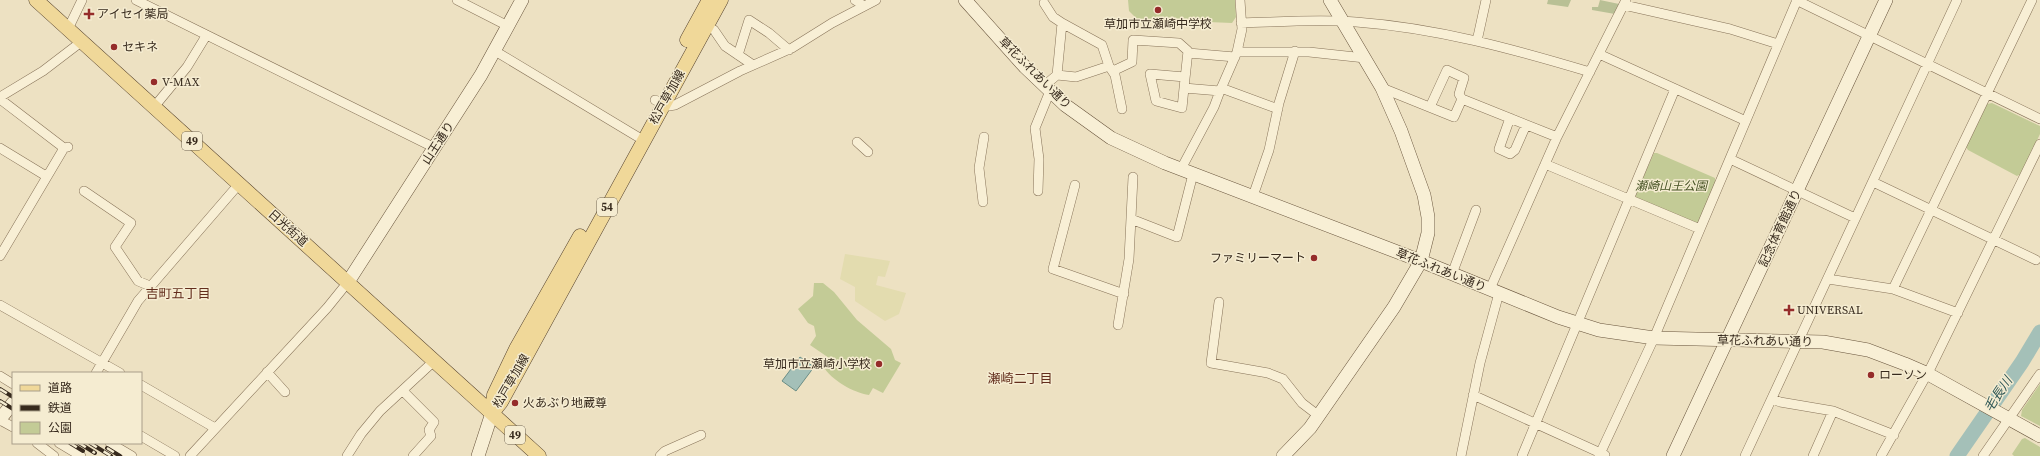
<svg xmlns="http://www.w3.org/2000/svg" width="2040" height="456" font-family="'Source Serif 4','Noto Sans JP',serif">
  <rect width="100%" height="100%" fill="#ede1c2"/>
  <path fill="#e3dcaf" d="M845 254 890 261 885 277 878 276 876 285 906 293 899 314 885 321 855 301V287L840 279Z"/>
  <path fill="#c3cb96" d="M1128 0H1235L1236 17 1232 23 1137 19 1129 11Z
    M1992 103 2040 126V134L2021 174 2017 176 1968 150 1966 147 1987 104Z
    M1654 153H1657L1715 178V183L1699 222 1695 223 1637 199 1635 195Z
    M814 283H823L834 292 857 320 891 349 895 360 901 363 883 393 873 388 869 395C854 393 831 380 823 366L829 358 810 345 816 336 814 326 808 323 798 309 813 296Z
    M2040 384V426L2021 416 2022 410Z
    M2025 438 2040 447V456H2014L2012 454 2022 439Z"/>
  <path fill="#b9c095" d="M1548 0H1571L1568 7 1547 4Z
    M1600 0 1619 4 1615 14 1592 10V7H1598Z"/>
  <path fill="#a4c0b8" stroke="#6b8e86" d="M800 357 814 367 796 391 782 381Z"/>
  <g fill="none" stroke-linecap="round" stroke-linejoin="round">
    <path stroke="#a4c0b8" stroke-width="15" d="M1957 456 2022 362 2040 332"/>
    <defs>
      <path id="street" d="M136 0 435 148
        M457 0 508 26
        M855 0 864 6
        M1796 0 2040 119
        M1044 3 1053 17 1062 23 1057 75
        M1624 5 1730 29 1778 44
        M1062 23 1102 45 1109 66 1115 75 1122 109
        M1241 23C1279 22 1319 19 1356 22 1437 28 1513 49 1590 72
        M706 26 714 30 725 46 753 65
        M68 29 82 0
        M1477 41 1486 0
        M495 51 643 140
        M1237 52H1309L1365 58
        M1188 53 1235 57
        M1599 54 1746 121
        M738 55 749 20 769 33 789 50
        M1113 71 1132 62 1133 40 1179 43 1188 51 1184 88 1220 91
        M1044 86 1057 75 1076 77 1109 66
        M1184 88 1182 108 1156 101 1150 74 1185 77
        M1221 88 1278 109
        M1382 88 1454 117 1462 99 1557 137
        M0 97 43 71 81 42
        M0 99 64 148
        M655 100 669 106 675 105 740 71 792 48 832 23 876 0
        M154 107 187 67 206 36
        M1430 107 1447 70 1464 78 1459 94 1462 99
        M1510 118 1499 149 1510 154 1515 150 1526 125
        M857 142 868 152
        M0 148 46 176
        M1730 159 1855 218
        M1545 164 1700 229
        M1181 169 1214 107 1220 91 1237 52 1242 29 1240 0
        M1873 182 2036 260
        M1075 185 1053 269 1124 294
        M84 191 131 223 115 247 138 281 150 286
        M1038 191 1039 159 1035 128 1050 91
        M1253 196 1269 150 1279 103 1295 51
        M983 202 979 168 984 137
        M1131 219 1177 237 1193 174
        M0 256 64 148 68 147
        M1452 274 1476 210
        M1828 279 1893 289 1958 313
        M1490 289 1557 137 1626 0
        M1893 289 2032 0
        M1219 302 1211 363 1268 373 1283 379 1302 403 1319 416
        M0 305 120 373
        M1118 325 1129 259 1133 177
        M267 372 285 392
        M96 373 138 301 239 184
        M0 376 13 384
        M141 385 215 428
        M403 391 434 422 429 430 431 436 413 456
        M1473 395 1605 455
        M1773 399 1780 402 1833 411 1894 435
        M0 420 13 427
        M141 436 175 456
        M37 443 54 456
        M59 443 81 456
        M110 443 132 456
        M190 456 327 308 348 282
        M347 456 361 434 380 411 434 361
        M660 456 665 451 701 435
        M1461 456 1480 363 1499 293
        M1522 456 1675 89
        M1599 456 1654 338 1797 0
        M1745 456 1957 0
        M1813 456 1833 411
        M1881 456 1931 367 2040 144
        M1983 456 2040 374"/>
      <path id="secondary" d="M965 0 1025 67 1065 105 1111 138 1165 163 1421 261 1558 317 1599 330 1654 338 1823 342 1868 350 1905 364 1928 374 2040 436
        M348 282 481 75 522 0
        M0 419 13 403
        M478 456 492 413
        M1283 456 1310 428 1394 307 1421 261 1428 233V217L1424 195 1401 131 1382 88 1330 0
        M1673 456 1886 0"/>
      <path id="primary" d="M36 0 539 456
        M687 40 709 0
        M492 409 494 395 516 349 580 236
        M492 413 501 402 721 0"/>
    </defs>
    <use href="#street" stroke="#877359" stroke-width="10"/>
    <use href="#secondary" stroke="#68543c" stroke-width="14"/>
    <use href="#primary" stroke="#54412e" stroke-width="15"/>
    <use href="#street" stroke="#f8efd5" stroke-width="9"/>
    <use href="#secondary" stroke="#f8efd5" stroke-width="13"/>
    <use href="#primary" stroke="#f0d899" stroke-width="14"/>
    <defs>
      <path id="rail" d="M0 389 13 397
        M0 401 13 409
        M70 443 83 451
        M79 443 95 453
        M90 443 111 456
        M107 448 120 456"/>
    </defs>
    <use href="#rail" stroke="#372a1d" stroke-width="4"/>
    <use href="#rail" stroke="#f5ecd1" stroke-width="2.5" stroke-dasharray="8" stroke-linecap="butt"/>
  </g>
  <g fill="#952c2a" stroke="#f5ecd1" stroke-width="1.5">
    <circle cx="1158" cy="10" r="4"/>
    <path d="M87 8h4v4h4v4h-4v4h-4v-4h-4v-4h4z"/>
    <circle cx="114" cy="47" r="4"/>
    <circle cx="154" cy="82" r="4"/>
    <circle cx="1314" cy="258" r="4"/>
    <path d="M1787 304h4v4h4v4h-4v4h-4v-4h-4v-4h4z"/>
    <circle cx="879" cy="364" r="4"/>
    <circle cx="1871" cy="375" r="4"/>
    <circle cx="515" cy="403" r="4"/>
  </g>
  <g text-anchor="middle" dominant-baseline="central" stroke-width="3" stroke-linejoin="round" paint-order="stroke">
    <g fill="#f5ecd1" stroke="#706453" stroke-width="1">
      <rect x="182" y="132" width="20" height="18" rx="3"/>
      <rect x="597" y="198" width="20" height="18" rx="3"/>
      <rect x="505" y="426" width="20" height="18" rx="3"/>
    </g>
    <g font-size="11" font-weight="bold" fill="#372a1d">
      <text x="192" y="141">49</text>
      <text x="607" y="207">54</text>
      <text x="515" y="435">49</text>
    </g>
    <g font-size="12" fill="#372a1d" stroke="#f5ecd1" text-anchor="start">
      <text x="97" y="14">アイセイ薬局</text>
      <text x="1158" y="24" text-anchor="middle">草加市立瀬崎中学校</text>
      <text x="122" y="47">セキネ</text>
      <text x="162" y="82">V-MAX</text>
      <text x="1306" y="258" text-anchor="end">ファミリーマート</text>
      <text x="1797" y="310">UNIVERSAL</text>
      <text x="871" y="364" text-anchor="end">草加市立瀬崎小学校</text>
      <text x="1879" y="375">ローソン</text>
      <text x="523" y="403">火あぶり地蔵尊</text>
    </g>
    <g font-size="12" fill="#372a1d" stroke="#f5ecd1">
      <text transform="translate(1035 73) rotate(45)">草花ふれあい通り</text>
      <text transform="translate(667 97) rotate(-61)">松戸草加線</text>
      <text transform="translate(438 143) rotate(-57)">山王通り</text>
      <text transform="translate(288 228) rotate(42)">日光街道</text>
      <text transform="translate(1780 228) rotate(-65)">記念体育館通り</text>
      <text transform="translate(1441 270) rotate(22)">草花ふれあい通り</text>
      <text transform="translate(1765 341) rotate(1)">草花ふれあい通り</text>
      <text transform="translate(511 381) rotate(-60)">松戸草加線</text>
    </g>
    <g font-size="12" font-style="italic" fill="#465324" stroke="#f5ecd1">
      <text x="1671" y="186">瀬崎山王公園</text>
    </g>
    <g font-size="13" fill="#632e1d" stroke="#f5ecd1">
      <text x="178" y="293">吉町五丁目</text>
      <text x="1020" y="378">瀬崎二丁目</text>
    </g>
    <g font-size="13" font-style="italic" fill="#2d5655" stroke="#f5ecd1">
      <text transform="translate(1998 394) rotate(-56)">毛長川</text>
    </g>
  </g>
  <rect x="12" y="372" width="130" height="72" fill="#f5ecd1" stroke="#a99e89"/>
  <rect x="20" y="385" width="20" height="6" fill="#f0d899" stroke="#a99e89"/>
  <text x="48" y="392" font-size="12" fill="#372a1d">道路</text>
  <rect x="20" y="405" width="20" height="6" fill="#372a1d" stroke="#a99e89"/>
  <text x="48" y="412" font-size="12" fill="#372a1d">鉄道</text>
  <rect x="20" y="422" width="20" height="12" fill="#c3cb96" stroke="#a99e89"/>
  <text x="48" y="432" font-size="12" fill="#372a1d">公園</text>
</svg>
